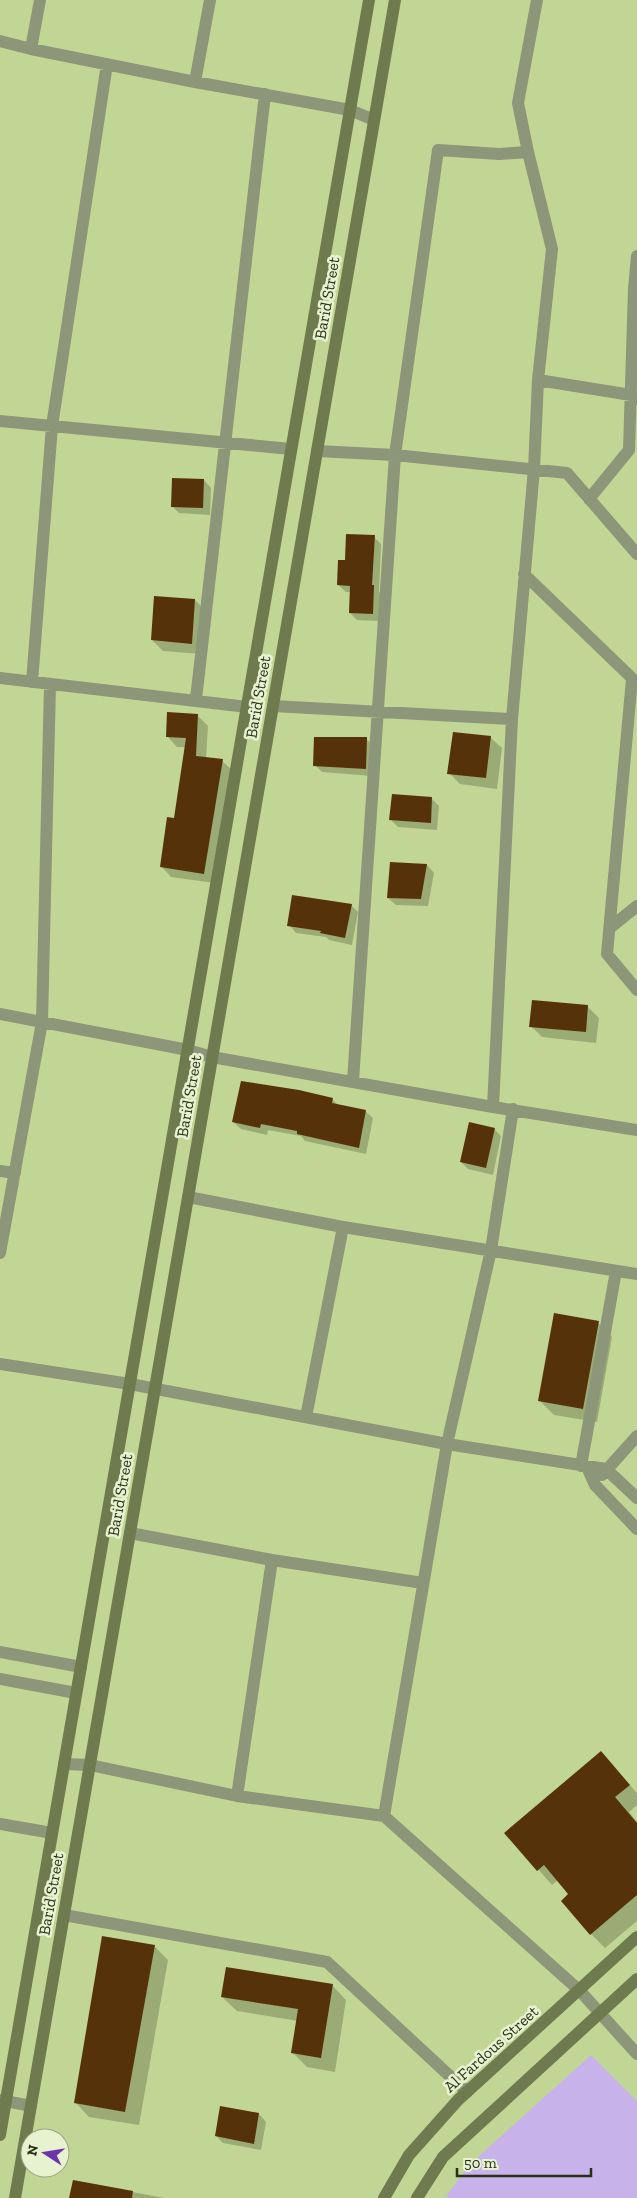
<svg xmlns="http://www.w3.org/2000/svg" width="637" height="2198" font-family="'Zilla Slab',serif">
  <rect width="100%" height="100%" fill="#c1d694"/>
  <path fill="#c8b2ea" d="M591 2055 637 2101V2198H445L469 2165Z"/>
  <path fill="#0003" d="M204 480 211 488 210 515 179 513 172 506Z
    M374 537 381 544 379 592 381 594 380 621 357 620 350 613 351 592H346L338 585 346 561Z
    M195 600 206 611 202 654 163 651 152 640Z
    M197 715 208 726 206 758 222 761 233 771 214 883 171 877 161 866 175 820 185 747H177L167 736Z
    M491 738 502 748 497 789 460 784 449 773Z
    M366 739 374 746 372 776 322 772 315 765Z
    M432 799 439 806 437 830 398 827 391 820Z
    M391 864 427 865 434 873 428 906 396 905 388 898Z
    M351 905 358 912 352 945 329 940 326 937 296 933 289 925Z
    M533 1001 588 1007 599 1018 596 1043 542 1037 531 1026Z
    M332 1099 339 1106 365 1111 373 1118 366 1154 305 1141 301 1136 268 1130 267 1135 241 1129 233 1122Z
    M494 1129 501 1136 493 1175 468 1169 461 1162Z
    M598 1323 612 1337 597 1422 554 1415 540 1401Z
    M601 1753 637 1793V1805L629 1812 637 1822V1921L605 1948 591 1934 570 1895 558 1880 552 1885 506 1833Z
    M154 1946 168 1960 139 2125 89 2117 75 2102Z
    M332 1985 346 2000 335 2072 307 2067 293 2053 298 2021 237 2011 222 1997Z
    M259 2114 266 2122 261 2150 223 2143 216 2136Z
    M74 2181 164 2198H70Z"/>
  <path fill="#56320b" d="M172 478 204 479 203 508 171 507Z
    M346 534 375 535 372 585H374L373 614 349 613 350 586 337 585 338 560H345Z
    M154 596 195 599 192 644 151 640Z
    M167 712 198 714 196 756 223 759 204 874 160 867 167 817 174 818 186 738 166 737Z
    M453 732 491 736 486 778 447 774Z
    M314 737H367L366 769 313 766Z
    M392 794 432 797 431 823 389 820Z
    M390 862 427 864 421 899 387 898Z
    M292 895 352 904 345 938 320 933 321 931 287 926Z
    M532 1000 588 1005 586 1032 529 1027Z
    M241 1081 299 1090 333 1098 332 1103 366 1110 359 1148 297 1134V1131L261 1124 260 1128 232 1122Z
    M469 1122 495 1128 486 1168 460 1162Z
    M554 1313 599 1321 583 1409 538 1401Z
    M601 1751 630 1785 615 1797 637 1823V1895L590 1935 561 1901 568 1894 544 1865 537 1871 504 1833Z
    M102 1936 155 1945 125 2112 74 2103Z
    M226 1967 333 1984 321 2058 291 2053 298 2009 221 1997Z
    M220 2106 259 2113 254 2144 215 2136Z
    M73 2180 133 2191 132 2198H69Z"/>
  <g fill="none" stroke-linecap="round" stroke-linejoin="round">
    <path stroke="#8c9678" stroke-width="12" d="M0 41 31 49 195 82 350 110 374 120
      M31 49 40 0
      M195 82 210 0
      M538 380 631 395 637 399
      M0 421 291 449
      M317 451 395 455 567 473 637 554
      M589 499 629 450 634 289 637 256
      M524 574 637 683
      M0 678 247 707
      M632 679 607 954 637 990
      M32 682 52 426 107 64
      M196 699 265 94
      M273 706 512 719
      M611 927 637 906
      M0 1014 188 1050 212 1057 493 1107 637 1130
      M353 1081 395 455 438 150 499 154 528 152
      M493 1107 512 719 534 469 538 380 552 249 528 152 518 103 537 0
      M0 1171 15 1173
      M188 1197 343 1227 637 1274
      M0 1253 42 1022 50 685
      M0 1364 130 1384 447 1444 606 1469 637 1498
      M306 1417 343 1227
      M581 1466 616 1271
      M587 1467 595 1485 637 1529
      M602 1475 637 1436
      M130 1533 272 1560 423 1583
      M0 1652 81 1667
      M0 1679 76 1693
      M64 1764 90 1765 237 1796 384 1816 580 1991 637 2054
      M237 1796 272 1560
      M384 1816 447 1444 491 1250 513 1109
      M0 1824 52 1833
      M64 1915 327 1962 467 2092
      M0 2100 31 2106"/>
    <path stroke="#6d7b4e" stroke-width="12" d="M0 2135 369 0
      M15 2198 395 0
      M384 2198 409 2155 458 2100 637 1937
      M417 2198 443 2157 637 1979"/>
  </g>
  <g text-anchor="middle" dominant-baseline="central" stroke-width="5" stroke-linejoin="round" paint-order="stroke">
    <g font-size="16" fill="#282f15" stroke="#e7f2d1">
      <text transform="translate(327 298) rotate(-80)">Barid Street</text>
      <text transform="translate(258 697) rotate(-80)">Barid Street</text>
      <text transform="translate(189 1096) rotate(-80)">Barid Street</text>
      <text transform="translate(120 1495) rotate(-80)">Barid Street</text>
      <text transform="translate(51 1894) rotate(-80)">Barid Street</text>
      <text transform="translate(491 2049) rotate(-42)">Al Fardous Street</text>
    </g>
  </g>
  <g transform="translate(45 2153) rotate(282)"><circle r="24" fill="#e7f2d1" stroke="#9ba486"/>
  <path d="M0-4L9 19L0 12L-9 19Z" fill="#6e34aa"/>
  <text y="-8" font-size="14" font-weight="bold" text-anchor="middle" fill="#282f15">N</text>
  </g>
  <path d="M457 2168v8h134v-8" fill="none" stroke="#282f15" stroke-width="2.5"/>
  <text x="464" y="2168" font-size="15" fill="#282f15" stroke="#e7f2d1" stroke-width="4" paint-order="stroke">50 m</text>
</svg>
